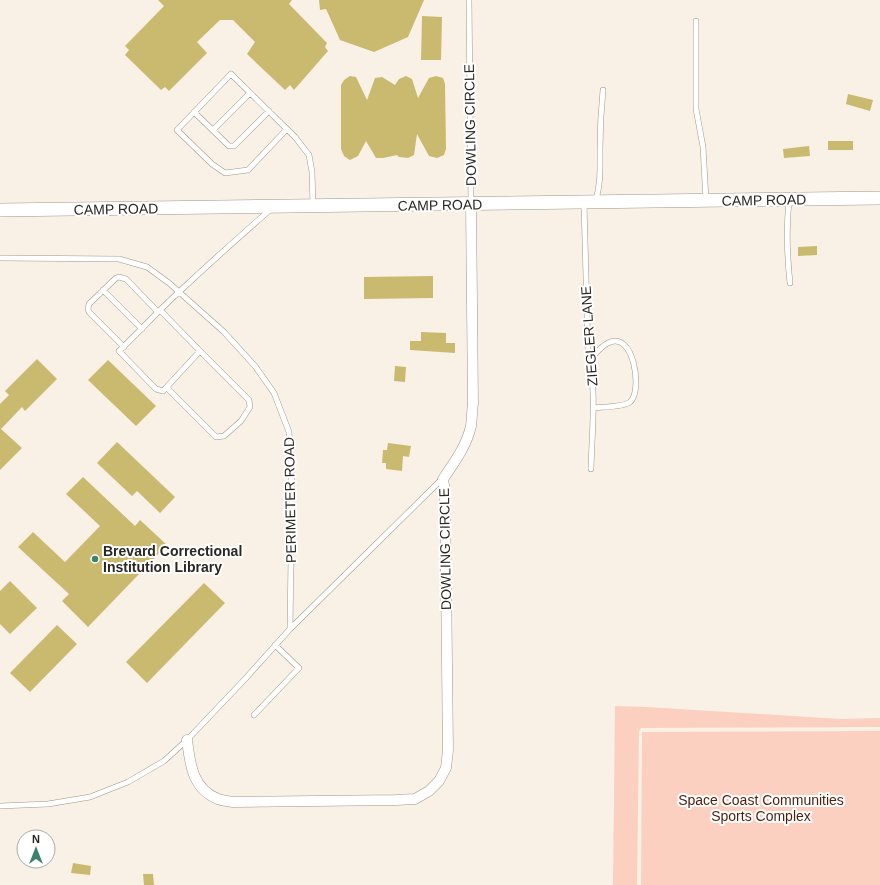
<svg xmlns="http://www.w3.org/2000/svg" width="880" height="885" font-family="Arial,sans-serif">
  <rect width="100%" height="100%" fill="#f9f1e5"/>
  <path fill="#fbd0c0" d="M615 706 647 707 841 719 880 718V727L641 728 639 732 637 885H613Z
    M880 731V885H641L642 732Z"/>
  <path fill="#c9ba6f" d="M158 0H292L289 4 327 43 325 47 328 51 294 90 290 85 285 90 247 54 255 42 233 20H220L197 42 207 53 169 91 165 87 161 90 125 55 129 50 125 46 164 6Z
    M319 0H424L408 37 374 52 340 40 326 9 320 10Z
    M422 16 442 17 441 60H421Z
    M350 76 356 77 367 100 375 78 382 77 395 85 399 79 406 76 412 79 418 98 429 78 436 76 443 78 445 84 446 149 444 155 437 158 429 156 417 134 414 155 408 158 399 157 397 155 383 158H376L366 141 358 156 350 160 344 156 341 149V85L344 80Z
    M848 94 873 100 870 111 846 104Z
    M828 141H853V150H828Z
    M809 146 810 156 784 158 783 149Z
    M817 246V255L798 256V247Z
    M433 276V298L364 299V277Z
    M421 332 446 333V343H455V353L410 350V341H421Z
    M37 359 57 379 25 411 22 407 1 429 22 448 0 470V404L9 395 5 391Z
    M108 360 156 406 136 426 88 380Z
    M395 366 406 367 405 382 394 381Z
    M117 442 175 497 160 513 137 491 132 496 97 463Z
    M388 443 411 446 409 457 403 456 402 471 386 469V463H382L383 450H387Z
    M83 477 135 526 140 520 167 545 88 627 62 601 69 594 18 547 33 532 65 562 100 526 66 494Z
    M10 581 37 608 10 634 0 624V591Z
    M204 583 225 603 147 683 126 662Z
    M57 625 77 644 30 692 10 673Z
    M73 863 91 866 90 875 71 873Z
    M143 874H153L154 885H144Z"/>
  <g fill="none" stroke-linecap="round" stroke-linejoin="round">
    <defs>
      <path id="service" d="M469 0 471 203
        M696 21V109L703 147 706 200
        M194 112 229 146H234L269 111
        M287 129 248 170 225 173 212 164 177 130 231 74 295 137 309 155 312 172 313 205
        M213 130 250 93
        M789 201C786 228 787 255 790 283
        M595 202C601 185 600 167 600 149 600 129 601 110 603 90
        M584 203 588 351C597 390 592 429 591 469
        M0 258 119 259 147 267 169 283 224 332 255 366 274 393 289 432 292 488 290 629
        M103 290 142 329
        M160 310 200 351 163 391 156 389 119 351C140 331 159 310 180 291 210 263 240 236 271 209
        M124 347 89 312 88 309 89 304 116 278 119 277 126 279 158 312
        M590 360C595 354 601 346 608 343 634 329 643 392 630 402 624 407 602 407 594 408
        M167 388 216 437 224 436 241 421 250 407 249 400 200 351
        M254 715 299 668 275 645
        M0 806 48 804 90 797 128 782 164 761 187 740 246 678 290 629 442 479"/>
      <path id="minor" d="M187 740C190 763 192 789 218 799 223 801 228 801 233 802L396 800 415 799 429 791 439 781 446 768 448 750 445 492 443 479C454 463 467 445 471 426 472 418 472 411 473 403L471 204"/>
      <path id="tertiary" d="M0 210 880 198"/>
    </defs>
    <use href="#service" stroke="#9f978c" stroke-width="6"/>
    <use href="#minor" stroke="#9f978c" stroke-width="11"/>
    <use href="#tertiary" stroke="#9f978c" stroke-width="14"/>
    <use href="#service" stroke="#fff" stroke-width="5"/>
    <use href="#minor" stroke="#fff" stroke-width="10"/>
    <use href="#tertiary" stroke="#fff" stroke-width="13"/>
  </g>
  <circle fill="#3f806f" stroke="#fff" stroke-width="1.5" cx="95" cy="559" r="4"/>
  <g text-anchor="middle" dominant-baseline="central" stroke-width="4" stroke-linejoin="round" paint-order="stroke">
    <g font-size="14" fill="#2a2722" stroke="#fff">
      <text transform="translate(470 125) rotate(-91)">DOWLING CIRCLE</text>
      <text transform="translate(764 200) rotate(-1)">CAMP ROAD</text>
      <text transform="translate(440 205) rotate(-1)">CAMP ROAD</text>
      <text transform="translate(116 209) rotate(-1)">CAMP ROAD</text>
      <text transform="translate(589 336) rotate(-94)">ZIEGLER LANE</text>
      <text transform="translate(290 500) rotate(-91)">PERIMETER ROAD</text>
      <text transform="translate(445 549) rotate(-91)">DOWLING CIRCLE</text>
    </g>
    <g font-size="14" font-weight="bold" fill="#2a2722" stroke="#fff" text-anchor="start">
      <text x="103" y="551">Brevard Correctional<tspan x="103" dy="16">Institution Library</tspan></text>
    </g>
    <g font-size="14" fill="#4d1f0c" stroke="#fff">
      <text x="761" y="800">Space Coast Communities<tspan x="761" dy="16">Sports Complex</tspan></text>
    </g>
  </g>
  <g transform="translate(36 849)"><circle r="19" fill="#ffffff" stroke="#aaa9a7"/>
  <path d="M0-3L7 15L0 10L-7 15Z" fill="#3f806f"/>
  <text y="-6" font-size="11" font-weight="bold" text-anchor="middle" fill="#2a2722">N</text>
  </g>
</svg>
